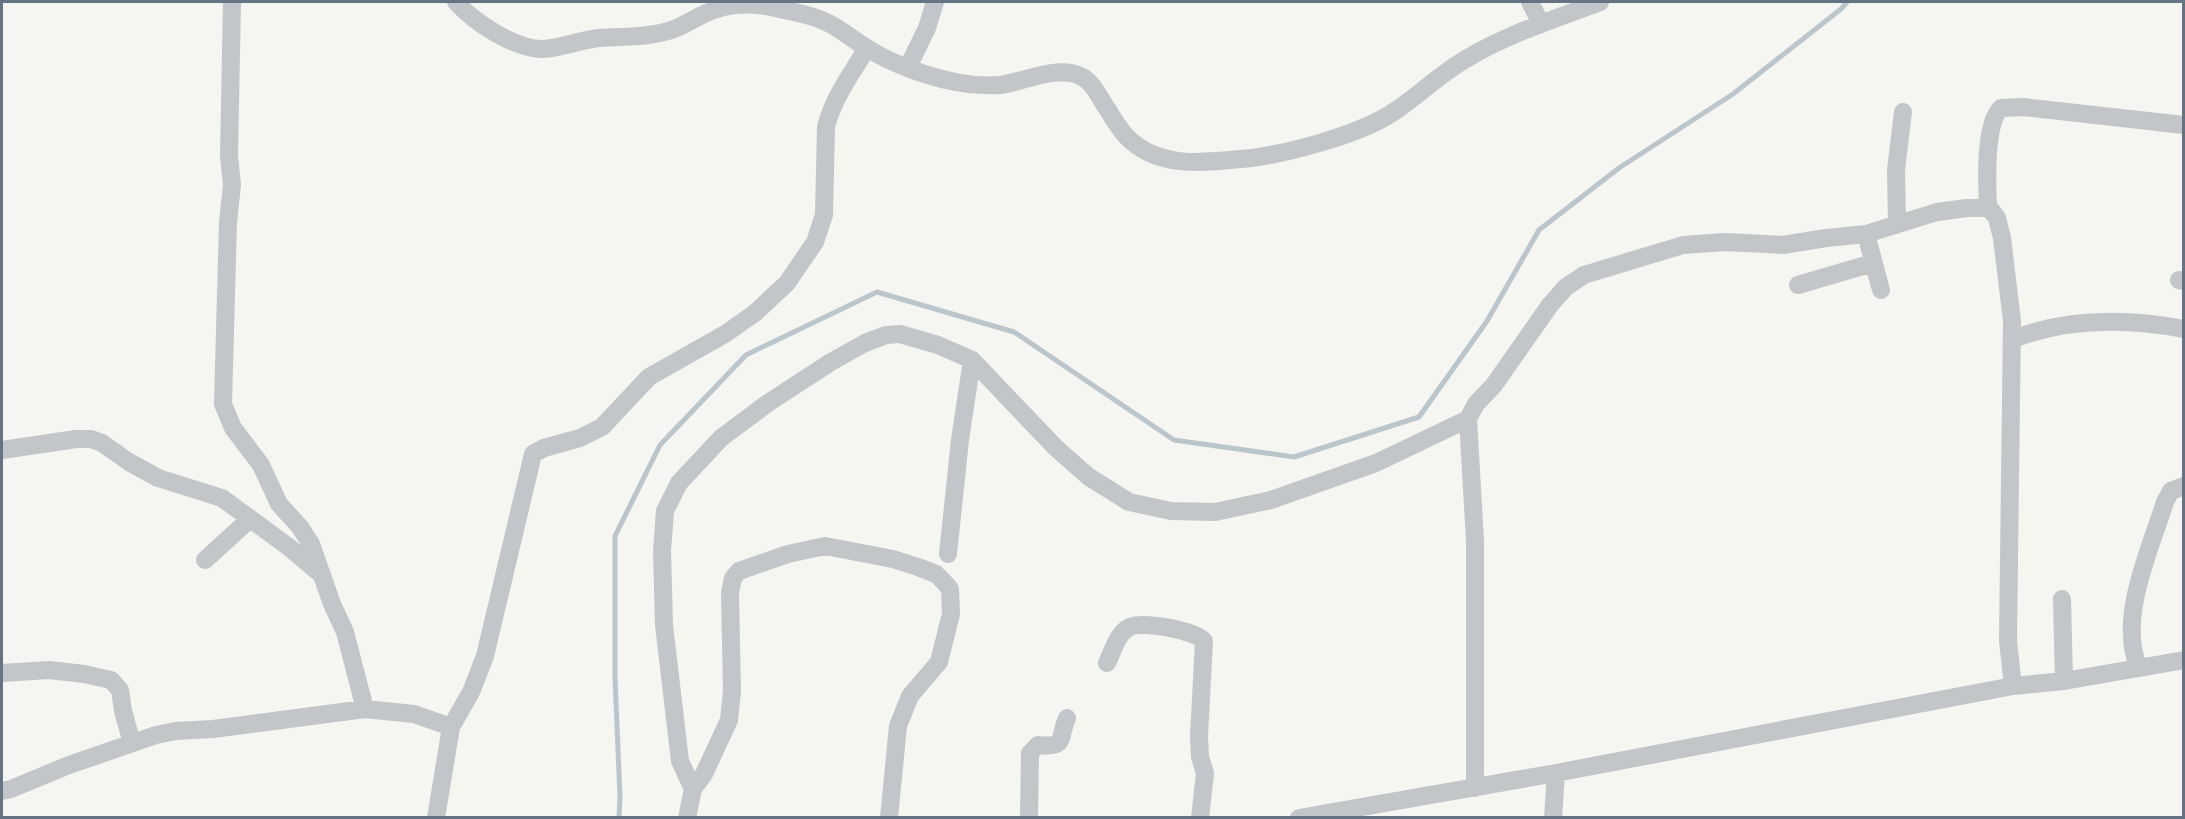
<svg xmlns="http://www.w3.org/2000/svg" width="2185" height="819" font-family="'Work Sans',sans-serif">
  <rect width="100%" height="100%" fill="#f5f5f1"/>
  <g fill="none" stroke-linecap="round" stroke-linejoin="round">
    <path stroke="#bbc6cc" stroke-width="5" d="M619 818 620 797 615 678V536L660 445 746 355 877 292 1014 332 1174 440 1294 457 1419 417 1487 321 1539 230 1619 168 1733 94 1841 9 1847 2"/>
    <path stroke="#c2c6c9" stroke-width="18" d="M232 2 229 156 232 185 228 222 223 404 233 428 261 465 279 504 300 527 311 544 332 604 345 632 365 709
      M456 2C474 22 514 49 543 49 561 48 580 40 599 38 621 36 646 38 668 31 680 28 690 21 702 15 726 3 750 2 776 8 792 12 809 14 824 21 840 28 852 39 867 48 892 64 926 76 955 82 970 85 985 86 1000 85 1024 82 1056 65 1080 76 1093 81 1100 99 1108 110 1114 120 1121 132 1130 140 1163 170 1210 162 1251 158 1290 153 1362 134 1395 111 1419 95 1440 74 1466 59 1507 34 1555 19 1600 2
      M1530 2 1541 24
      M908 67 927 28 935 2
      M1988 208C1987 184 1984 124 2001 108L2023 107 2184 125
      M1897 225 1896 170 1903 112
      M1866 234 1881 290
      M2179 280 2184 281
      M1798 285 1873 263
      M2013 339C2068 318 2126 318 2184 329
      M2 450 76 439H91L102 443 129 462 158 478 222 498 290 548 322 575
      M948 554 960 440 972 360
      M205 560 250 519
      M2062 599 2064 681
      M1107 663C1113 651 1117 633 1130 627 1143 621 1194 630 1204 641L1199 736 1200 757 1205 773 1200 818
      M2139 668C2117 620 2150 550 2165 502L2171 491 2184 486
      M2 673 49 670 84 674 111 680 120 690 123 711 132 743
      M1475 788V541L1468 419 1476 404 1494 385 1550 305 1566 287 1584 275 1683 245 1725 242 1783 245 1826 238 1866 234 1937 212 1967 208H1988L1991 210 1997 218 2002 238 2012 321 2008 641 2013 686
      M693 789 680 761 664 625 662 551 665 511 679 483 721 438 768 403 831 362 865 343 886 335 900 334 938 345 972 360 1056 448 1089 477 1129 502 1171 511 1215 512 1271 500 1376 463 1468 419
      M2 791 11 789 69 765 156 735 176 731 213 729 365 709 414 714 451 727
      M436 818 451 727 471 692 485 656 533 454 544 448 580 438 602 427 649 377 725 334 755 313 787 283 815 242 824 215 826 127C833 98 852 73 867 48
      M687 818 693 789 704 774 729 720 732 691 730 593 733 578 739 571 788 554 825 546 893 559 918 567 936 574 945 583 950 589 951 614 939 662 910 696 898 726 889 818
      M1029 818 1030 753 1038 745C1067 748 1058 739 1067 718
      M1299 818 1556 773 2013 686 2064 681 2184 660
      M1553 818 1556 773"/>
  </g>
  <rect width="2185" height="819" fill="none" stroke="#647482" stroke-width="6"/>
</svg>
